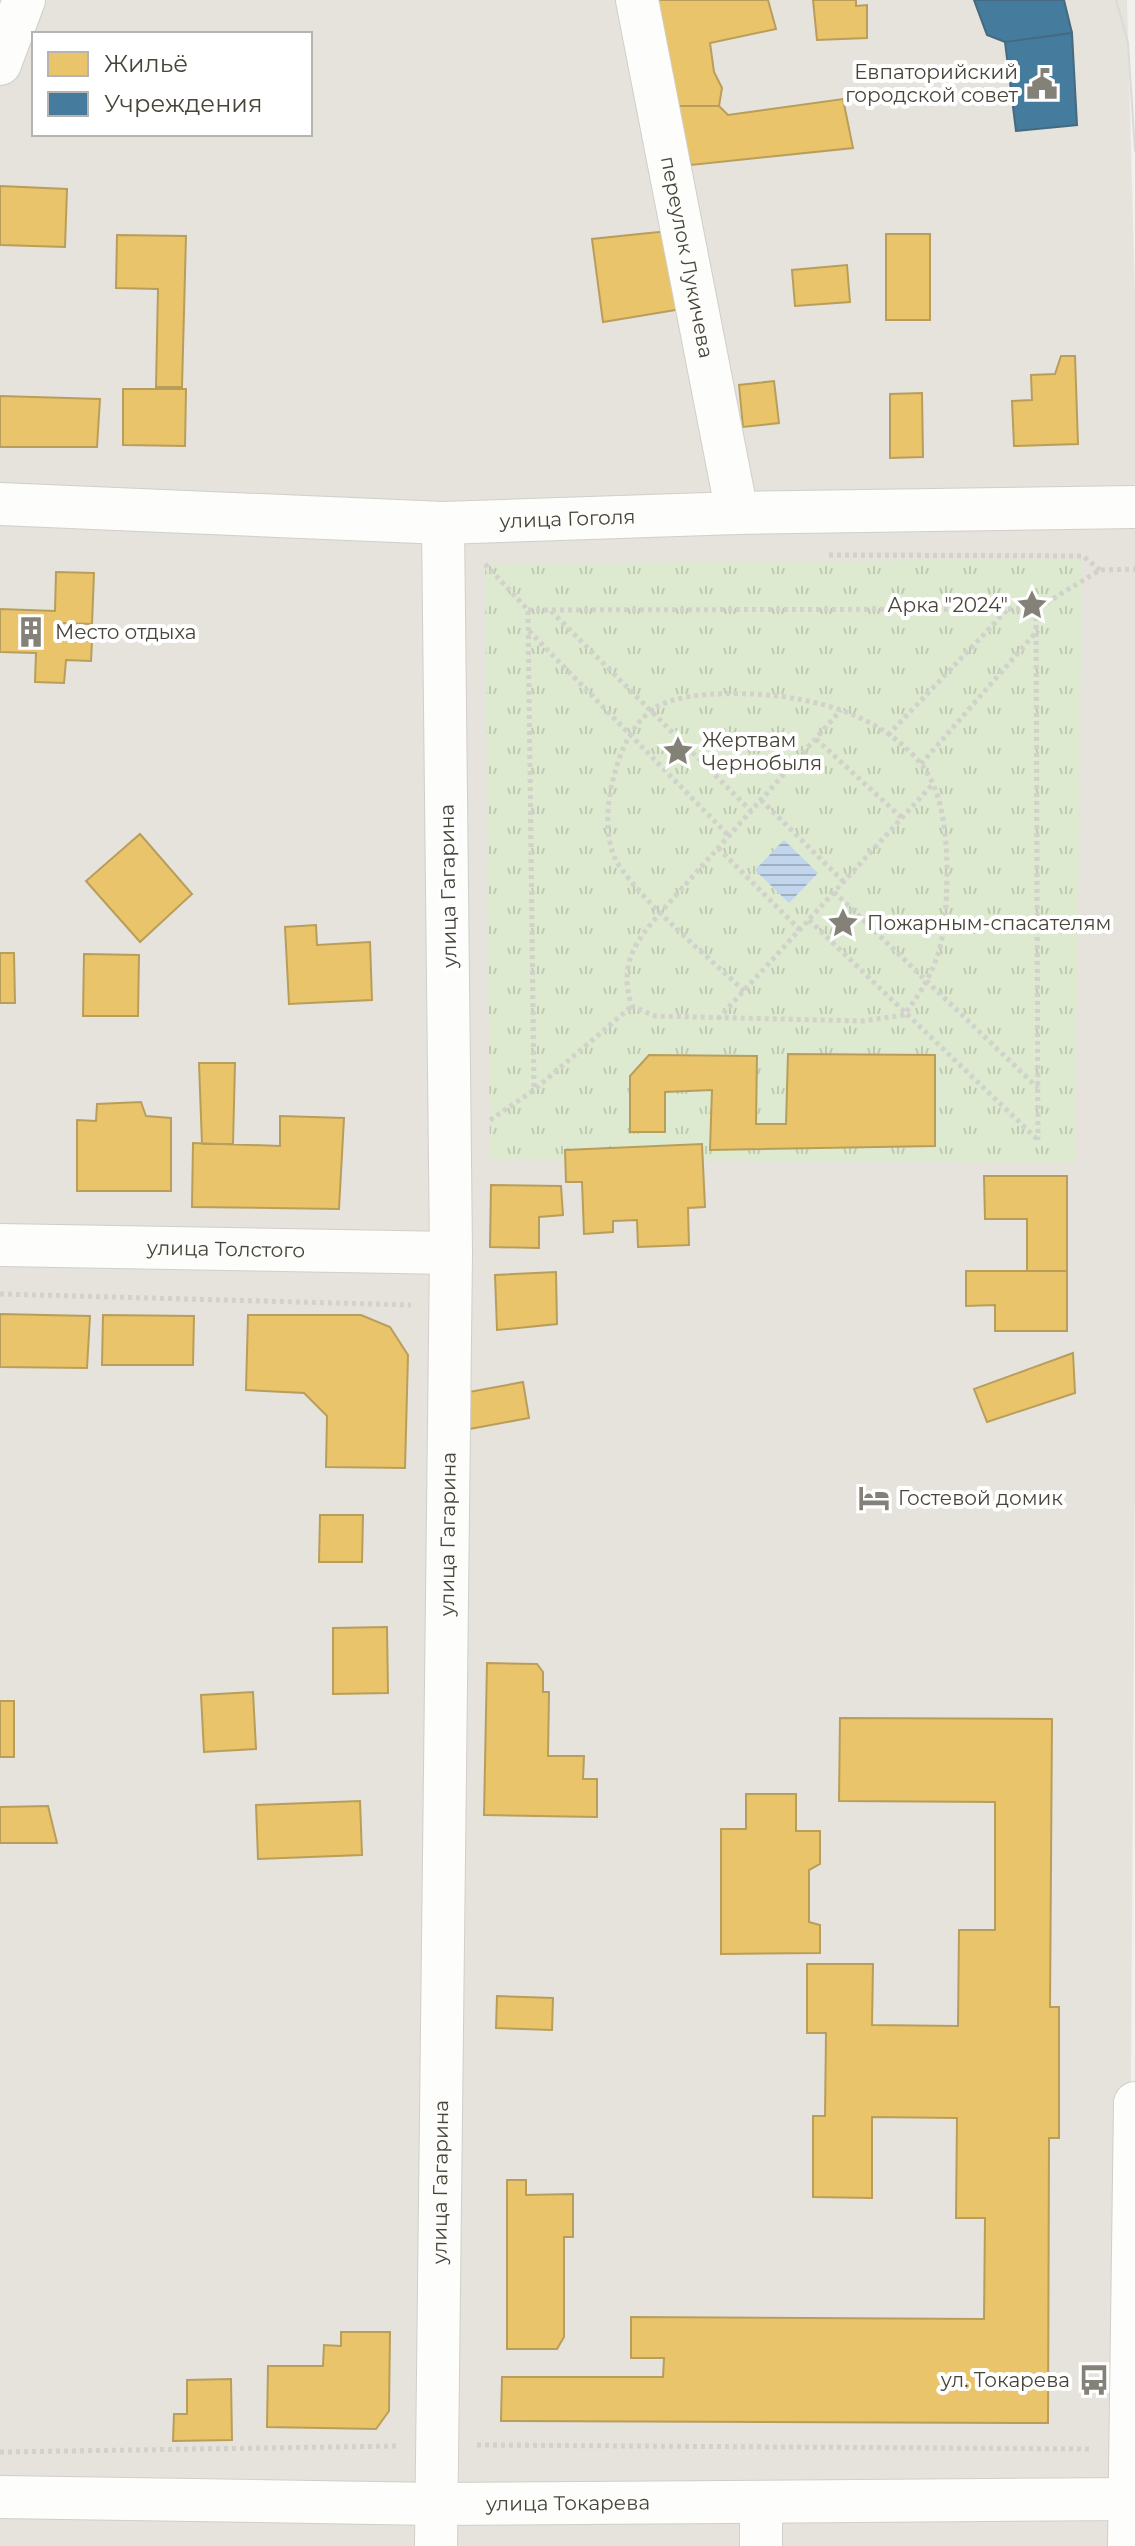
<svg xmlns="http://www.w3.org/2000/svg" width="1135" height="2546" font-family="Montserrat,sans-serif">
  <defs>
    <pattern id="park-tufts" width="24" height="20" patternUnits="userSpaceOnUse" patternTransform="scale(2)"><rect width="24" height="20" fill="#ddeacf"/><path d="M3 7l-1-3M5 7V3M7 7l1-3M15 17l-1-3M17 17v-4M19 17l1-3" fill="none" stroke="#bfcab2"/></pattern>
    <pattern id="water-rules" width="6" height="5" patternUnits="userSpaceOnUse" patternTransform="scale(2)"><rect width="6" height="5" fill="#c1d6ec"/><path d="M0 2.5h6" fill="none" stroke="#9fafc0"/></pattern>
  </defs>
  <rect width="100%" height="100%" fill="#f2f1ed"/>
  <path fill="#e5e3db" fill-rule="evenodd" d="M0 0H1127L1135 295V1466L1128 2546H0ZM34 34H310V134H34Z"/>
  <path fill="url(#park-tufts)" d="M1082 559 1075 1163 490 1159 485 564Z"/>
  <path fill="url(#water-rules)" d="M784 840 818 873 789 903 755 870Z"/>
  <path fill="#e9c46a" stroke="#b99e5b" stroke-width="2" d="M655 0H768L776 29 710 43 714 72 722 88 719 106H675Z
    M813 0H856V6L867 5V38L817 40Z
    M843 99 853 148 691 165 675 106H719L728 115Z
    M0 186 67 189 65 247 0 245Z
    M668 231 682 309 603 322 592 239Z
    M886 234H930V320H886Z
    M117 235 186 236 182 387H156L158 289 116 288Z
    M847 265 850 302 795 306 792 270Z
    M1061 356H1075L1078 444 1014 446 1012 401 1032 400 1031 375 1055 374Z
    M774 381 779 423 743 427 739 385Z
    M123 389H186L185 446 123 445Z
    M922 393 923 457 890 458V394Z
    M0 396 100 399 97 447H0Z
    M56 572 94 573 92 624 62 623V640L92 641 91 661 66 660 64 683 35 682 36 653 0 652V609L55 611Z
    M140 834 192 894 140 942 86 881Z
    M316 925 317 945 370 942 372 1000 289 1004 285 927Z
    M0 953H14L15 1003H0Z
    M84 954 139 955 138 1016H83Z
    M788 1054 935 1055V1146L710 1150 712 1090 665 1092V1132H630V1076L649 1055 757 1056 756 1124H786Z
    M199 1063H235L233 1144H202Z
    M141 1102 146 1116 171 1118V1191H77V1120L96 1121 97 1104Z
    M280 1116 344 1118 339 1209 192 1207 193 1143 280 1146Z
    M702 1144 705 1207 688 1208 689 1245 638 1247 637 1220 613 1221V1232L584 1234 582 1182H566L565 1150Z
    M984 1176H1067V1271H1027V1219H985Z
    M491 1185 561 1186 563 1215 539 1217V1248L490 1247Z
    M966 1271H1067V1331H995V1305L966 1306Z
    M556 1272 557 1324 497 1330 495 1275Z
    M0 1314 90 1316 87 1368 0 1367Z
    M103 1315 194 1316 193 1365H102Z
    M248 1315H361L390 1327 408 1355 405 1468 326 1467 327 1416 304 1393 246 1390Z
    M1073 1353 1075 1393 987 1422 974 1389Z
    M523 1382 529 1418 464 1430 458 1394Z
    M320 1515H363L362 1562H319Z
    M387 1627 388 1693 333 1694V1628Z
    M487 1663 537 1664 543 1672V1692H549L548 1756H584L583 1779H597V1817L484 1815Z
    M253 1692 256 1749 204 1752 201 1695Z
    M0 1701H14V1757H0Z
    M840 1718 1052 1719 1050 2007H1059V2138H1049L1048 2423 501 2421 502 2377H663L664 2358H631V2317L984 2319 985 2218H956L957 2118 872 2117V2198L813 2197V2116H825L826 2033H807V1964H873L872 2025 958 2026 959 1930H995V1802L839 1801Z
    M746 1794H796V1831H820V1864L809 1870V1922L820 1925V1953L721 1954V1829H746Z
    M360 1801 362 1855 258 1859 256 1805Z
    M48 1806 57 1843H0V1807Z
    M497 1996 553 1998 552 2030 496 2028Z
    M507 2180H526V2195L573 2194V2237H564V2337L557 2349H507Z
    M341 2332H390L389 2411 376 2429 267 2427 268 2366H323L324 2345 341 2346Z
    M231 2379 232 2440 173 2441 174 2414H187V2380Z"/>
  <path fill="#457b9d" stroke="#466a7f" stroke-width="2" d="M974 0H1064L1072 33 1005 42 987 35Z
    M1072 33 1077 125 1016 131 1005 42Z"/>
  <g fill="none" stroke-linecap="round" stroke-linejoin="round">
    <defs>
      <g id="minor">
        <path id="s1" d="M637 0 737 513"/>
        <path d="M0 64 24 0"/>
        <path id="s2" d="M0 504 443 523 737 513 1135 507"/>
        <path id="s3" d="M0 1245 451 1253"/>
        <path id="s4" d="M0 2497 436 2504 1135 2499"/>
        <path id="s5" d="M436 2546 451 1253 443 523"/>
        <path d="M761 2546V2503"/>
        <path d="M1129 2546 1135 2103"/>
      </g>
    </defs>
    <use href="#minor" stroke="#d0cfca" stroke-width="44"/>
    <path stroke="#d2d1cb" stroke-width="5" stroke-dasharray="4 4" stroke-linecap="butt" d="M829 555 1083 556 1100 570
      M485 564 528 610 534 1090
      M1036 609 1038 1140
      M528 610 1036 609 1100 570 1135 569
      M551 611 751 811
      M529 631 729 836
      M888 735 1008 609
      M816 739 902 818
      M921 764 1038 630
      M761 800 844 882
      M718 848 800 930
      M834 892 1038 1088
      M809 920 1038 1140
      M744 991C713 961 629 891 614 856 605 834 607 806 612 784 618 757 629 727 652 710 668 698 695 695 716 694 787 691 873 705 921 764 944 792 947 840 947 875 946 936 942 965 904 1015L863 1021 655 1016 632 1006C618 965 635 942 661 912L841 710
      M718 1019 932 785
      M490 1120 534 1090 632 1006
      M0 1294 411 1305
      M477 2445 1091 2449
      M0 2452 399 2446"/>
    <use href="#minor" stroke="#fdfdfc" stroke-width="42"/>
    <path stroke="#dadad9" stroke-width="2" d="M1116 0 1128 43 1135 151"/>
  </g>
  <defs>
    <symbol id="civic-bare" viewBox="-9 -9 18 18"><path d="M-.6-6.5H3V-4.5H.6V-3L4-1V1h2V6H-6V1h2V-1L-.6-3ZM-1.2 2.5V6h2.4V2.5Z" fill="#848178" stroke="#fff" stroke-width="2.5" paint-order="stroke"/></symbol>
    <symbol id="sight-bare" viewBox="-9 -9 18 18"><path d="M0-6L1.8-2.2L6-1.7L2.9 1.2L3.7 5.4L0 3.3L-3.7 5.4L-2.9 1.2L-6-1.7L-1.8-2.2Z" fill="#848178" stroke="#fff" stroke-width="2.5" paint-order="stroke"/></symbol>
    <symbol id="building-bare" viewBox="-9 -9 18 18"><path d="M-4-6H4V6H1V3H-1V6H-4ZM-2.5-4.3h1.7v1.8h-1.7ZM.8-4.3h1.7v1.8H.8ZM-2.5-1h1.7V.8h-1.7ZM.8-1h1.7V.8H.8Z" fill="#848178" stroke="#fff" stroke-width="2.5" paint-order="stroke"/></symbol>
    <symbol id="hotel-bare" viewBox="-9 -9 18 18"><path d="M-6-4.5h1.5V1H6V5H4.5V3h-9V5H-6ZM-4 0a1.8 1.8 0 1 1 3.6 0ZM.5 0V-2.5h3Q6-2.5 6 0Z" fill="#848178" stroke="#fff" stroke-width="2.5" paint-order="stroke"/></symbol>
    <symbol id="bus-bare" viewBox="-9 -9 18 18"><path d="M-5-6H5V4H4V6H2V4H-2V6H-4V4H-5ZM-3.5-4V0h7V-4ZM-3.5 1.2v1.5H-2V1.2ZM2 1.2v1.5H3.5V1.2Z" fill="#848178" stroke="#fff" stroke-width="2.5" paint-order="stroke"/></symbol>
  </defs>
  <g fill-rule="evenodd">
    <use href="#civic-bare" x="1020" y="62" width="44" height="44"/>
    <use href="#sight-bare" x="1010" y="583" width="44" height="44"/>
    <use href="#building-bare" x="9" y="610" width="44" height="44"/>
    <use href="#sight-bare" x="656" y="729" width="44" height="44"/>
    <use href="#sight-bare" x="821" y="901" width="44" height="44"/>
    <use href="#hotel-bare" x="852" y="1476" width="44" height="44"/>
    <use href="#bus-bare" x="1072" y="2358" width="44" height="44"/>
  </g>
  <g text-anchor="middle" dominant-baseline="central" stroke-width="8" stroke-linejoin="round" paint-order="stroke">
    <g font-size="20" fill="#484439" stroke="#fff" text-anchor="start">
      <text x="1018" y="72" text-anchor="end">Евпаторийский<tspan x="1018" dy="23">городской совет</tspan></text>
      <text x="1008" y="605" text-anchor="end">Арка "2024"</text>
      <text x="55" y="632">Место отдыха</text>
      <text x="702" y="740">Жертвам<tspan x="702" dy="23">Чернобыля</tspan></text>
      <text x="867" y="923">Пожарным-спасателям</text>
      <text x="898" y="1498">Гостевой домик</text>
      <text x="1070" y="2380" text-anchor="end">ул. Токарева</text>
    </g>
    <g font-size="20" fill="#484439" stroke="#fff">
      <text stroke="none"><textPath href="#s1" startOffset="262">переулок Лукичева</textPath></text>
      <text stroke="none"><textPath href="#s2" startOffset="568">улица Гоголя</textPath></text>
      <text transform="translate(448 886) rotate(-91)">улица Гагарина</text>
      <text stroke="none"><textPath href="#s3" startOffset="226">улица Толстого</textPath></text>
      <text stroke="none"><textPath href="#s5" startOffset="1012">улица Гагарина</textPath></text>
      <text stroke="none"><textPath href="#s5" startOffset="364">улица Гагарина</textPath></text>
      <text stroke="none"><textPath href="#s4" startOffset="568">улица Токарева</textPath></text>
    </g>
  </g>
  <rect x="32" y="32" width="280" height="104" fill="#ffffff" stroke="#b6b4b0" stroke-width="2"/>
  <rect x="48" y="52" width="40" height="24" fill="#e9c46a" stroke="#b6b4b0" stroke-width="2"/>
  <text x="104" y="72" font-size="24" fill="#484439">Жильё</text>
  <rect x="48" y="92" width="40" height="24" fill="#457b9d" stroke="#b6b4b0" stroke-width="2"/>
  <text x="104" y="112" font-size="24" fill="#484439">Учреждения</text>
</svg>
